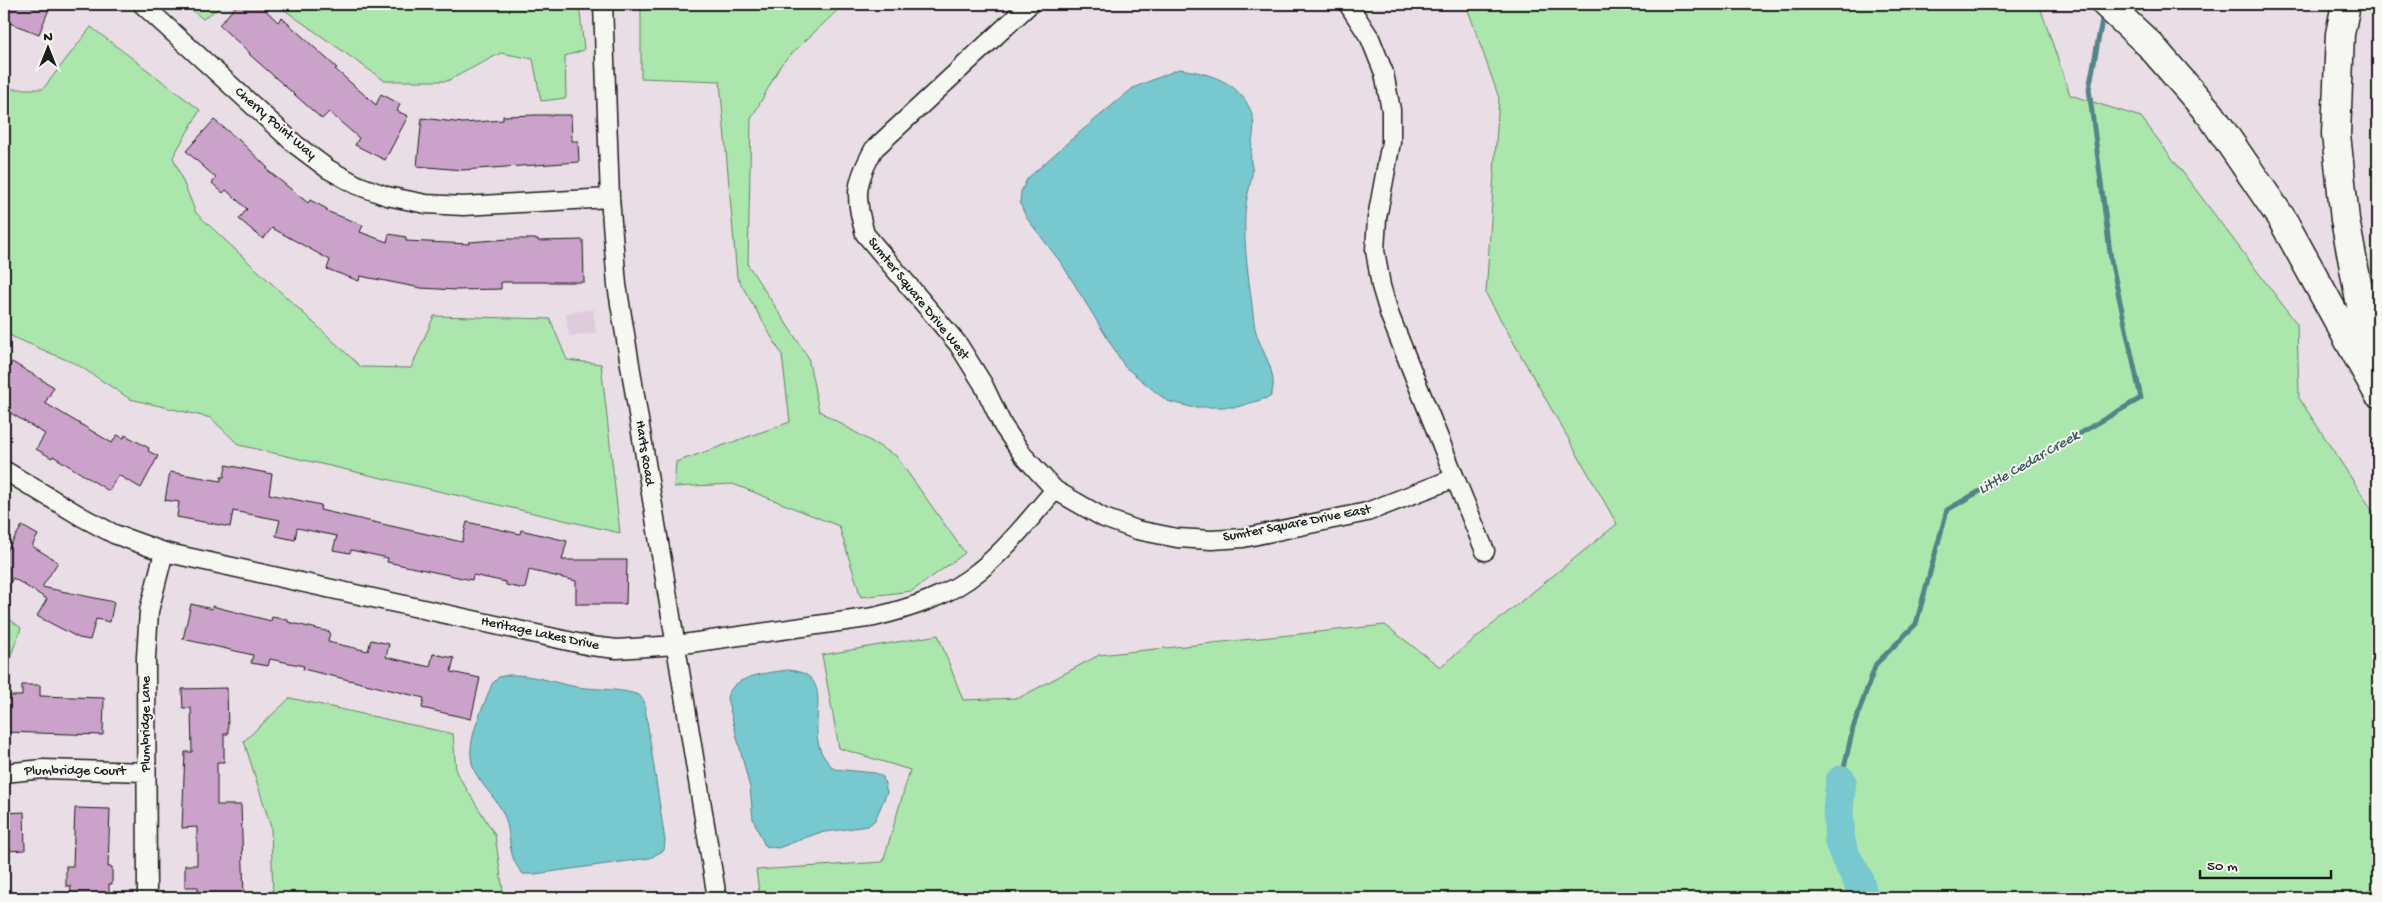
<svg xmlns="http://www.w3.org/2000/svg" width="2382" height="902" font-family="'Gochi Hand',sans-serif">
  <rect width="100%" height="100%" fill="#e9dde6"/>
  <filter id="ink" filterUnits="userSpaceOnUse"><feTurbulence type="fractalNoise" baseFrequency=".02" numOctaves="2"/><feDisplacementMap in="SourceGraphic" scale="10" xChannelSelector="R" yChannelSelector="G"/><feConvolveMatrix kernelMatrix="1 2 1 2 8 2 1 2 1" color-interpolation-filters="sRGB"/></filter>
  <g filter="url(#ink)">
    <path fill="#e0cbdd" d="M593 309 596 333 569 336 566 313Z"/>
    <path fill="#abe7ad" stroke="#648264" d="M184 4H224L203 19Z
      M276 4H579L584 50 565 56 566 98 541 101 533 59 501 53 447 81H385Z
      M667 4H844L782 63 751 119 748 265 808 357 819 411 896 456 965 553 912 591 861 597 839 526 733 484 674 487 676 462 790 422 782 355 737 277 720 81 641 78V6Z
      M1466 4H2039L2070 95 2141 117 2297 324 2299 398 2378 519V898H760L756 870 883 862 910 770 839 748 822 655 938 635 963 700 1019 698 1099 655 1385 625 1440 667 1617 524 1486 294 1499 98Z
      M91 27 200 110 173 157 196 213 361 367 411 368 434 316 550 319 567 360 601 364 620 533 239 445 211 418 130 399 78 365 4 333V89H43Z
      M4 615 21 628 4 674Z
      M290 698 453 734 456 772 495 835 504 898H273L271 827 244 741Z"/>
    <path fill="#78c9cf" stroke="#538487" d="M1179 69C1209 73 1241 82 1252 114 1257 128 1249 148 1251 163 1252 167 1253 170 1252 174 1250 187 1246 199 1245 212 1243 248 1250 286 1254 322 1256 347 1282 373 1270 397L1237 407H1191L1167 401 1125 367 1062 264 1026 217 1020 203 1021 192 1027 179 1067 143 1133 88Z
      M788 670C833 674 812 711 818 742 820 753 826 761 834 769L875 773 883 777 887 792 875 820 868 826 818 833 778 848 765 846 753 819 750 788 727 698C732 675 768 673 788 670Z
      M508 675C532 674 554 683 577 687 598 690 619 688 639 695L644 701 665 841 664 850 650 858 535 874H523C507 856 512 842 506 820 500 801 484 789 475 772 462 746 483 709 492 684L499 677Z"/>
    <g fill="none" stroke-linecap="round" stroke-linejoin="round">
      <path stroke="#538487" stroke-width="5" d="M1841 781 1853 728 1876 664 1916 624 1947 510 2141 398 2111 260 2089 89 2102 20"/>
      <path stroke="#78c9cf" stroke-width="31" d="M1841 781 1838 810 1840 842 1846 858 1858 879 1863 898"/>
    </g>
    <path fill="#cba2c9" stroke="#1c1c1c" d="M10 4H51L39 34 4 21Z
      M238 4H259L278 22 282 18 337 68 335 69 376 105 381 94 400 104 397 111 408 116 385 160 355 145 359 138 329 112 322 119 249 54 250 53 219 25Z
      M537 115H571L572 141H578L579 162 462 170 417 166 422 118 463 123 503 120V116Z
      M214 120 239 140 268 168 266 169 308 203 310 200 327 209 326 211 363 225 360 232 387 242 389 234 406 237V241L469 244V242L509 239H538V241L583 240 584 282H501V289L456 290 421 288 360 276 359 281 327 269 330 260 272 228 263 239 239 219 247 209 226 190 223 193 212 183 216 178 186 151Z
      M12 362 54 387 45 403 112 443 117 435 124 438 125 435 149 448 148 451 158 456 141 488 118 475 109 491 53 456 52 458 36 449 45 434 4 409V376Z
      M226 465 272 474 269 494 321 505 320 510 462 542 467 522 520 534 521 530 567 541 562 560H627L626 604H576V581L529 570 525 589 506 585V582L473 575 472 580 387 562 388 558 351 550 350 553 333 550 337 536 297 528 295 540 276 536 280 520 233 511 230 527 177 517 179 502 165 500 170 472 221 481V477H224Z
      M22 526 38 535 32 546 58 562 42 587 114 602 110 622 96 619 90 640 79 638 37 616 47 599 13 578 4 593V555Z
      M191 604 212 609V606L271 621 272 617 288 620V622L330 632 328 642 368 651 371 640 389 644 386 657 430 667 433 654 454 658 451 672 480 678 471 719 422 708 424 698 303 669 304 666 270 659 268 666 251 663 253 655 183 639Z
      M22 685H40V696L104 698 103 735 4 732V696H22Z
      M227 688 228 734H224V762H217V805H241L244 898H198V887H185V865H197V827L182 828 185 752H192L191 708H183L182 689Z
      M75 808 110 809 108 867H112V884H109V898H70L71 886H66V866H73Z
      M24 812 25 850 7 851V848H4V813Z"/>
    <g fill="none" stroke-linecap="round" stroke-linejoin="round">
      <defs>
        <path id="minor" d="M142 4 296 145 328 169 357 185 387 196 426 204 463 206 610 198
          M603 4 610 198 617 285 717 898
          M1030 4 874 149C855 183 854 196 865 234L958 344 983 384 1003 426 1023 455 1055 490 1104 518 1137 530 1177 538 1212 540 1243 538 1367 512 1455 478 1390 316 1381 286 1375 250 1377 218 1391 142V110L1384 73 1370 38 1348 4
          M4 470 82 517 114 534 164 552 591 646 617 649 676 645 874 617C911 608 949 596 979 571 1008 548 1031 517 1055 490
          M1455 478 1485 551
          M4 773 43 769 146 772
          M147 898 146 657 149 611 164 552"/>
        <path id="motorway" d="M2106 4 2150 45 2211 115 2282 219 2378 393
          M2346 4 2340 34 2336 134 2345 220 2373 369"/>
      </defs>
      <use href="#minor" stroke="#1c1c1c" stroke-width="21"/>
      <use href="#motorway" stroke="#1c1c1c" stroke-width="31"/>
      <use href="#minor" stroke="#f6f6f2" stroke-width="18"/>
      <use href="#motorway" stroke="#f6f6f2" stroke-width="28"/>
    </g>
  </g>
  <g text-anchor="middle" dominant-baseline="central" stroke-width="4" stroke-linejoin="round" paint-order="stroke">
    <g font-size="14" fill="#1c1c1c" stroke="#f6f6f2">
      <text transform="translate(275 124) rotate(41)">Cherry Point Way</text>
      <text transform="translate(918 299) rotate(51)">Sumter Square Drive West</text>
      <text transform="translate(644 453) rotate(81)">Harts Road</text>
      <text transform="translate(1297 524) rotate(-11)">Sumter Square Drive East</text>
      <text transform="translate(540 634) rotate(12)">Heritage Lakes Drive</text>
      <text transform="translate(146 724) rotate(-90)">Plumbridge Lane</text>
      <text x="75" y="771">Plumbridge Court</text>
    </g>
    <g font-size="15" font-style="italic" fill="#3c595b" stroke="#f6f6f2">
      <text transform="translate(2029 463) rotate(-30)">Little Cedar Creek</text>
    </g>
  </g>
  <rect width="2382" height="902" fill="none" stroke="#f6f6f2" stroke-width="20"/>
  <rect x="10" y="10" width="2362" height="882" fill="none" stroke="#1c1c1c" stroke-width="2" filter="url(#ink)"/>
  <g transform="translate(48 48)" stroke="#f6f6f2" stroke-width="4" paint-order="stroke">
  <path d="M0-4L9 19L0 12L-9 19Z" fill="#1c1c1c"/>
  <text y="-8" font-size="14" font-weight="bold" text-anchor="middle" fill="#1c1c1c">N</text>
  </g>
  <path d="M2200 870v8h131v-8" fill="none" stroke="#1c1c1c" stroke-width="2.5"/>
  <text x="2207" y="870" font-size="15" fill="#1c1c1c" stroke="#f6f6f2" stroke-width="4" paint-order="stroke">50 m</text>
</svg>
